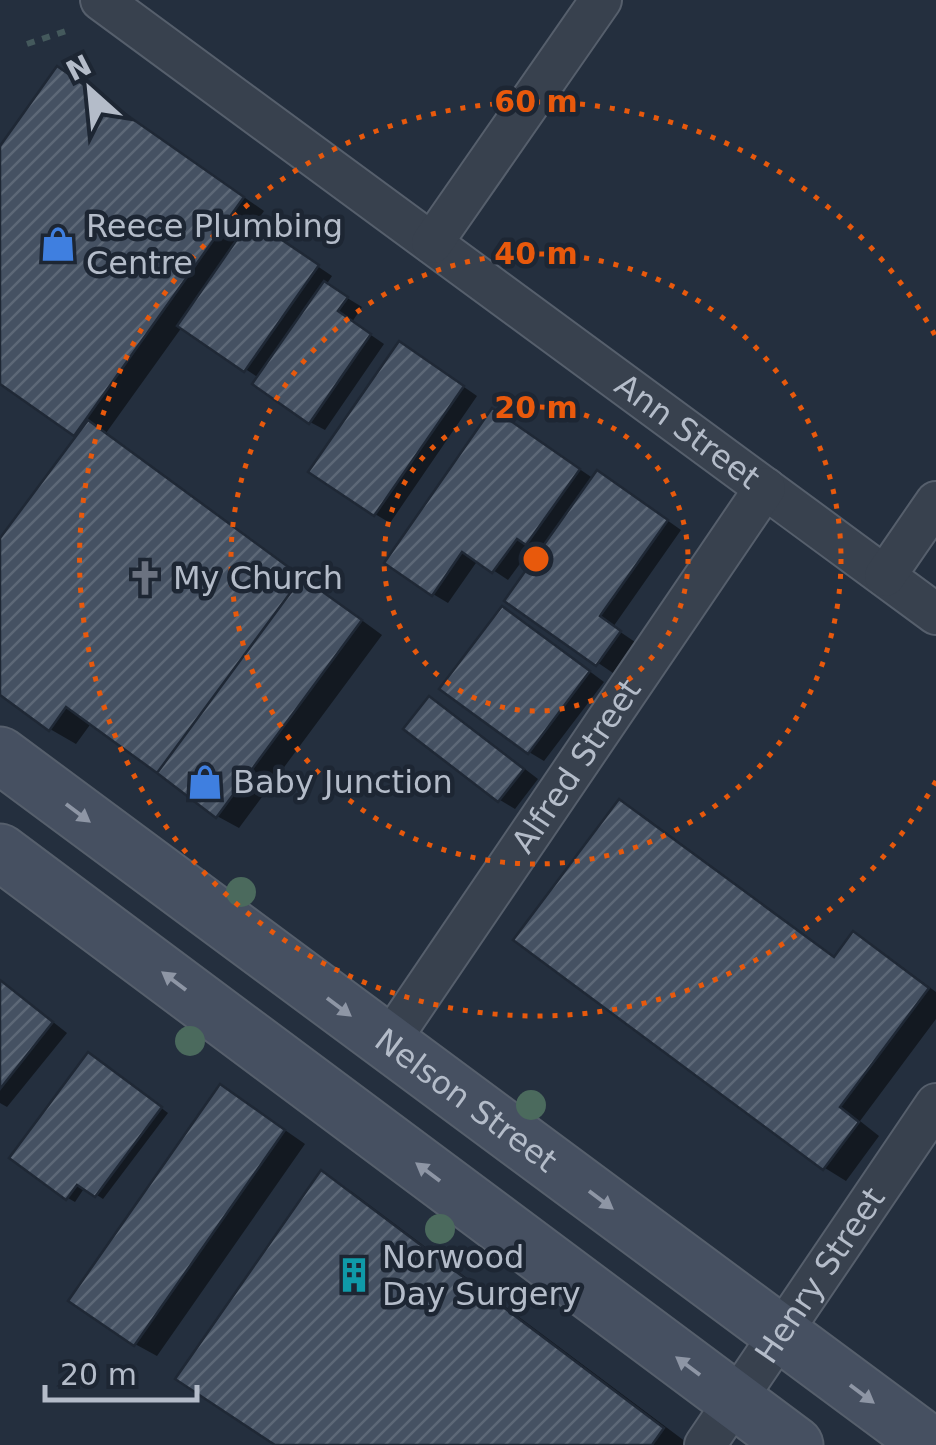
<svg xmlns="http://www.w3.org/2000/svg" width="936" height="1445" font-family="'DejaVu Sans',sans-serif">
  <defs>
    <pattern id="building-hatch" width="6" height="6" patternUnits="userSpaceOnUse" patternTransform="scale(2.5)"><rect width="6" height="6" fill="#455162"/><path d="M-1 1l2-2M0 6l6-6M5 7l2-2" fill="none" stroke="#5d6877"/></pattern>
  </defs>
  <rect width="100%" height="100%" fill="#242f3e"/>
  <path fill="#0007" d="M79 82 264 211 255 224 332 276 326 285 362 307 352 322 384 344 325 430 310 422 259 378 182 327 106 433 382 635 239 828 217 816 92 722 76 744 50 729 0 691V542L79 436 0 381V150Z
    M415 353 477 396 390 523 375 514Z
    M508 420 594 479 613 482 681 530 613 627 635 642 613 673 507 601 542 552 533 546 508 580 478 560 448 603 433 594Z
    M518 618 604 682 544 761 529 752Z
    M445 708 538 779 515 809 500 800 406 729Z
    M619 802 641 814 836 958 854 935 875 947 936 992V1019L860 1121 879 1136 846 1181 825 1168 517 940Z
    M0 980 67 1033 7 1107 0 1103Z
    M96 1059 168 1113 103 1199 85 1187 75 1202 68 1198Z
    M242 1100 305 1144 157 1356 135 1344Z
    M321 1174 352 1192 690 1445H280Z"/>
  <path fill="url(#building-hatch)" stroke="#1f2835" stroke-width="2.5" d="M57 66 244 197 74 436 0 384V146Z
    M251 219 319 265 244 372 177 326Z
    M324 281 348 297 338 311 371 334 309 424 252 384Z
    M399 341 464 386 374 516 308 472Z
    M492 408 580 469 526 545 517 539 492 573 462 552 432 596 384 563Z
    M88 420 302 577 157 773 66 707 49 731 0 695V538Z
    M597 470 668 520 600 616 621 631 596 666 504 601Z
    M302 577 362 620 216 818 157 773Z
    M502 606 590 671 528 754 439 689Z
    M429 696 524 769 498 802 403 729Z
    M619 799 834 957 853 931 929 988 840 1107 859 1122 823 1170 513 940Z
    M0 980 53 1022 0 1089Z
    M88 1052 162 1107 95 1197 77 1185 66 1200 9 1158Z
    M220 1084 285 1130 134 1346 68 1301Z
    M321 1170 664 1428 652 1445H275L175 1379Z"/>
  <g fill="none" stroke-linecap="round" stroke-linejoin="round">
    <defs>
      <g id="street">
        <path id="s1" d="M101 0 936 614"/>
        <path d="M432 243 601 0"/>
        <path d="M885 576 936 502"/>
        <path id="s2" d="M388 1043 765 488"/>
        <path id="s3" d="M705 1445 936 1104"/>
      </g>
      <g id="secondary">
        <path id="s4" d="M0 755 931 1445"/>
        <path d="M0 852 795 1445"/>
      </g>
    </defs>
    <use href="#street" stroke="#565f6c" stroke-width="44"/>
    <use href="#secondary" stroke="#565f6c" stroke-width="59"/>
    <path stroke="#44595c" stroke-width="6" stroke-dasharray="8 8" stroke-linecap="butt" d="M27 44 69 30"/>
    <use href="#street" stroke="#38414e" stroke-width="40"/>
    <use href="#secondary" stroke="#465061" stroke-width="55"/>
  </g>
  <g fill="#4b6a5d">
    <circle cx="241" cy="892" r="15"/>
    <circle cx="190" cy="1041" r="15"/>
    <circle cx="531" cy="1105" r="15"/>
    <circle cx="440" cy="1229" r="15"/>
  </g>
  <defs><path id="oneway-solid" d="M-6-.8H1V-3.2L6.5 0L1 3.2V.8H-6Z" transform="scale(2.5)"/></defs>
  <g fill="#8e96a5">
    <use href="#oneway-solid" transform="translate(78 813) rotate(37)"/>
    <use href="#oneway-solid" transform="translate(174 981) rotate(-143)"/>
    <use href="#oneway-solid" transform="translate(339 1007) rotate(37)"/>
    <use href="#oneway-solid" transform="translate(428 1172) rotate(-143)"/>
    <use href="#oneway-solid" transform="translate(601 1200) rotate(37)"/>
    <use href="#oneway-solid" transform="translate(688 1366) rotate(-143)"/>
    <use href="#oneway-solid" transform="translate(862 1394) rotate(37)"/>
  </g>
  <g fill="none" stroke="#e8590c" stroke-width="5" stroke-dasharray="5 10">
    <circle cx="536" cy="559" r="152"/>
    <circle cx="536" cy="559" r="305"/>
    <path d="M936 781A457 457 0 1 1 936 337"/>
  </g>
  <defs>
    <symbol id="shop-bare" viewBox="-9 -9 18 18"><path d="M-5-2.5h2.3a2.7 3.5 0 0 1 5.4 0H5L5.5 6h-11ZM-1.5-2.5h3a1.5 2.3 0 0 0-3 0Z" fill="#3f7fe0" stroke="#1d2633" stroke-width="2.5" paint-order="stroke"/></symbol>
    <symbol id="church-bare" viewBox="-9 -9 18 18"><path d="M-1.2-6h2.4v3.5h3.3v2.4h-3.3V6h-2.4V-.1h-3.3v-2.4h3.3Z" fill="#6b7280" stroke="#1d2633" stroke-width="2.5" paint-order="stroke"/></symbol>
    <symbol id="building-bare" viewBox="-9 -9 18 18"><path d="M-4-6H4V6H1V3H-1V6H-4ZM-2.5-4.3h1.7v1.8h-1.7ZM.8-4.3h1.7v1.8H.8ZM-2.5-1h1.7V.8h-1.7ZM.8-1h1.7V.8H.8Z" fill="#0f9aa8" stroke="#1d2633" stroke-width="2.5" paint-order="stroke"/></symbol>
  </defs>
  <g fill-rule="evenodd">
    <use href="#shop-bare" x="33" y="219" width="50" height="50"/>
    <use href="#church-bare" x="120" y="553" width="50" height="50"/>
    <use href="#shop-bare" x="180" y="757" width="50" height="50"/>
    <use href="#building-bare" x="329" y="1250" width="50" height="50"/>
  </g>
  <g text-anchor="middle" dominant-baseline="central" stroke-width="9" stroke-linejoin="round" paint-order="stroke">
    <g font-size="32" fill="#b4bcc9" stroke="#1d2633" text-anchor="start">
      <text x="86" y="226">Reece Plumbing<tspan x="86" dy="37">Centre</tspan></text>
      <text x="173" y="578">My Church</text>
      <text x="233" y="782">Baby Junction</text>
      <text x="382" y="1257">Norwood<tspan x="382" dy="37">Day Surgery</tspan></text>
    </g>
    <g font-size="32" fill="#b4bcc9" stroke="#1d2633">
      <text stroke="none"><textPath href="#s1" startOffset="728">Ann Street</textPath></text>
      <text stroke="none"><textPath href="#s2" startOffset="335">Alfred Street</textPath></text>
      <text stroke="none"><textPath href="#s4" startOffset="580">Nelson Street</textPath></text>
      <text stroke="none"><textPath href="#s3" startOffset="205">Henry Street</textPath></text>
    </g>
  </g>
  <circle cx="536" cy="559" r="15" fill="#e8590c" stroke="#1d2633" stroke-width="5"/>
  <g font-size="30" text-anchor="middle" font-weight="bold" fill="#e8590c" stroke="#1d2633" stroke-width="9" stroke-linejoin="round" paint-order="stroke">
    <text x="536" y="112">60 m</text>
    <text x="536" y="264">40 m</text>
    <text x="536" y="418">20 m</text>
  </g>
  <g transform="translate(90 90) rotate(333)" stroke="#1d2633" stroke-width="8" paint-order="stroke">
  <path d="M0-8L18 38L0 25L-18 38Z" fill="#b4bcc9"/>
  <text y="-15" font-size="28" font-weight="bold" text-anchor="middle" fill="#b4bcc9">N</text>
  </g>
  <path d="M45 1385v15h152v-15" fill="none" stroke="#b4bcc9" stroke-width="5"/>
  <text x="60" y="1385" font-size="30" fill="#b4bcc9" stroke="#1d2633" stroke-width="8" paint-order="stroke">20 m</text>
</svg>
